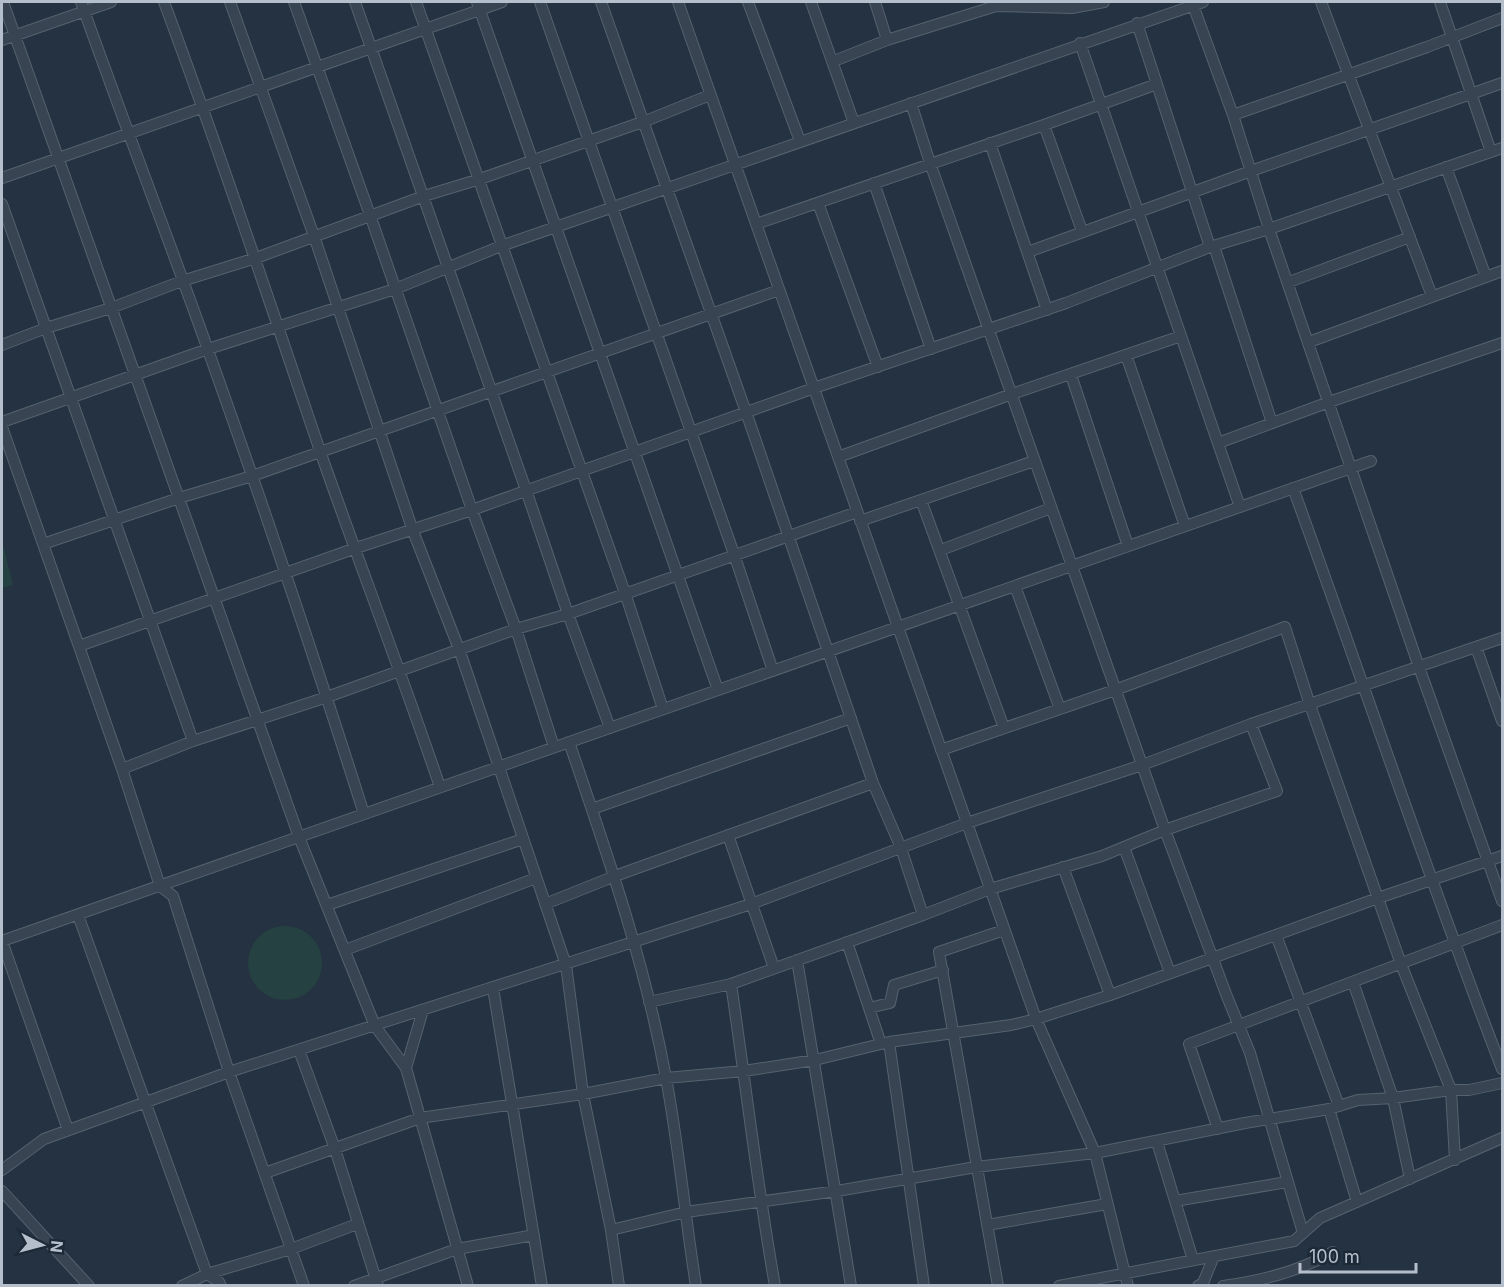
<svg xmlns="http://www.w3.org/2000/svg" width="1504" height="1287" font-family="Inter,sans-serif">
  <rect width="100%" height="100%" fill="#243241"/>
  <path fill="#264142" d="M2 540 13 585 2 588Z
    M248 963a37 37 0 1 1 74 0a37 37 0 1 1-74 0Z"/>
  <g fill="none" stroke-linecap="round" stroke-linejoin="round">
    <defs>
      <path id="minor" d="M3 2 299 837 375 1026 406 1068 468 1286
        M81 2C122 118 167 234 208 350 263 504 315 659 364 814
        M164 2C219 150 269 300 320 451 359 563 402 674 440 787
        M230 2 314 236 413 531 459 649 566 965 583 1094 611 1230 619 1286
        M294 2 370 215 472 510 516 629 554 747
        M355 2 526 490 568 614 610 728
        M416 2 625 593 663 709
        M477 2 718 690
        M540 2 734 554 773 671
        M601 2 746 412 873 783 901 848 923 915
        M678 2 1036 1019 1095 1153 1128 1286
        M748 2 800 141
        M811 2 854 123
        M875 2 887 40
        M1321 2 1432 296
        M1440 2 1491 152
        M1193 5 1233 115 1269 229 1419 667 1502 901
        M1137 23 1210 247
        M2 40 111 2
        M1080 43 1240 507
        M834 61 887 40 996 6 1072 8 1104 2
        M911 103 930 163 1165 830 1226 994 1250 1053 1303 1233
        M1233 115 1427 47 1502 18
        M1044 125 1082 231
        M990 143 1047 310
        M1446 167 1486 277
        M2 178 502 2
        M874 183 931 349
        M818 203 878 367
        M2 204 193 741
        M756 224 1044 125 1157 84
        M1214 246 1272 423
        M1028 252 1251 171 1502 83
        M1289 282 1410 237
        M1309 342 1502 271
        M2 345 46 328 111 308 182 281 256 258 424 196 480 179 648 120 710 95
        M1126 355 1185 526
        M1071 375 1128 546
        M2 422 208 349 395 289 501 246 1203 2
        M2 427 122 769 160 886 173 896 229 1072 304 1286
        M1218 443 1329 402 1502 343
        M838 457 1012 394 1181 336
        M1293 488C1363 681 1428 877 1502 1069
        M921 500 1004 728
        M860 521 1034 461
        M43 544 179 498 252 476 779 290
        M941 550 1051 508
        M1015 586 1060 709
        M79 646 356 548 472 510 814 388 1066 303 1210 247 1269 229 1502 148
        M1476 647 1502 721
        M569 742C607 853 645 963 666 1078 679 1147 685 1217 696 1286
        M941 750 1115 690 1285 627 1310 705 1401 964 1451 1090 1455 1160
        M122 769 193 741 327 697 516 629 568 614 857 512
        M592 809 851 718
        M728 835 774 968
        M1124 847 1170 973
        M1063 867 1110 995
        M545 904 615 876 873 783
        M327 905 523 839
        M78 915 207 1274 219 1282 221 1286
        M1276 935 1339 1106
        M2 941 1371 461
        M2 941 68 1130
        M847 942 881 1044
        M345 950 536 878
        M797 960 851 1286
        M1353 982 1393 1098 1410 1179
        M731 984C746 1085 757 1185 775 1286
        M493 988 542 1286
        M649 1002 731 984 923 915 990 889 1102 856 1165 830 1277 791 1251 724
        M869 1008 890 1003 894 985 943 970
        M889 1042 924 1286
        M299 1050 335 1149 378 1286
        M406 1068 423 1010
        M1329 1109 1357 1202
        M1218 1129 1189 1044 1502 925
        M1157 1142 1193 1260
        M2 1170 44 1139 229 1072 751 904 967 823 1142 765 1251 724 1502 638
        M265 1173 420 1118 583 1094 666 1078 744 1071 815 1060 889 1042 1011 1025 1036 1019 1110 995 1378 898 1502 856
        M2 1191 89 1286
        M1175 1201 1287 1182
        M987 1225 1107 1204
        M611 1230 686 1212 837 1191 976 1167 1095 1153 1245 1123 1329 1109 1358 1100 1393 1098 1451 1090H1469L1502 1083
        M182 1286 207 1274 291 1249 357 1224
        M354 1286 457 1249 534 1235
        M998 1286 939 952 1004 930
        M1059 1286 1294 1241 1320 1218 1502 1138
        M1198 1286 1203 1283 1214 1256
        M1223 1286C1262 1281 1300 1271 1333 1252"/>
    </defs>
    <use href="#minor" stroke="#56626e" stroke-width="12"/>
    <use href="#minor" stroke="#384451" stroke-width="10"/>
  </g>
  <rect width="1504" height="1287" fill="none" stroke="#b5bfcb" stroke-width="6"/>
  <g transform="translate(42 1245) rotate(96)" stroke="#1d2936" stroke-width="4.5" paint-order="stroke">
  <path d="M0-4.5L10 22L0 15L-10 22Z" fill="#b5bfcb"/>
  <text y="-9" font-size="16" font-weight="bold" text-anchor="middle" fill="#b5bfcb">N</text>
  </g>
  <path d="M1300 1263v9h116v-9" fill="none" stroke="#b5bfcb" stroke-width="3"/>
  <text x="1309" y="1263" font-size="18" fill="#b5bfcb" stroke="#1d2936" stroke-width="4.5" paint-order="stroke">100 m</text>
</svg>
